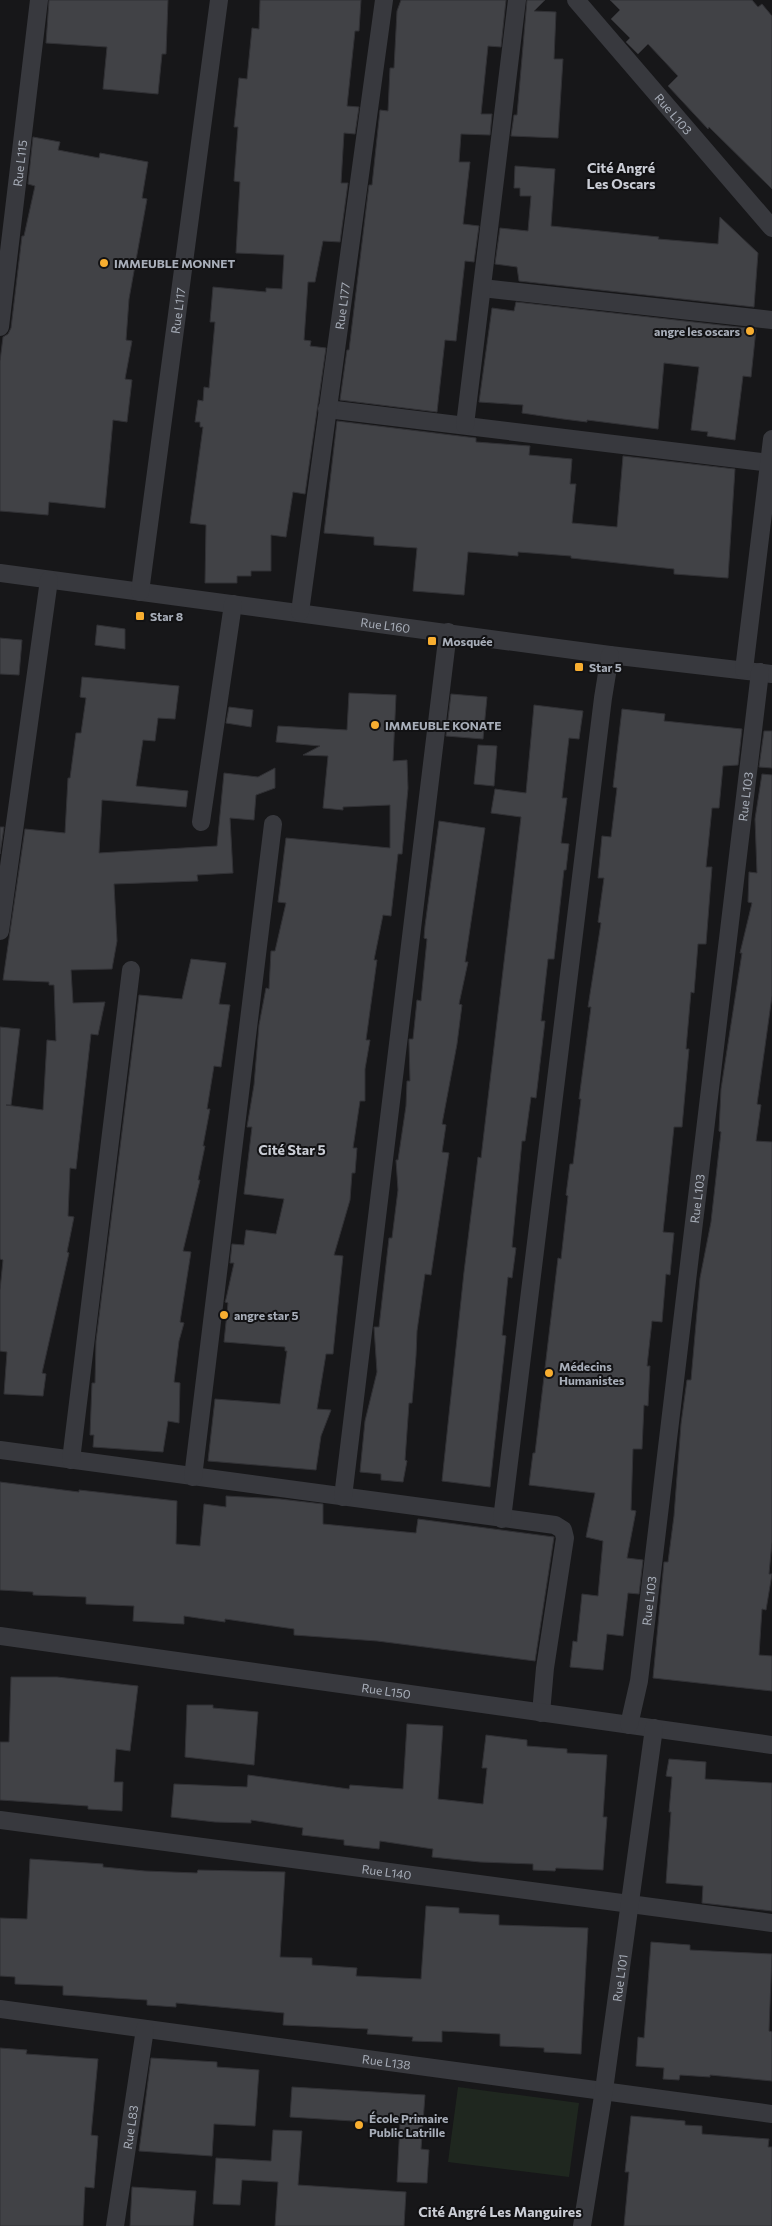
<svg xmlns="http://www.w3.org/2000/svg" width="772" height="2226" font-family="Commissioner,sans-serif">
  <rect width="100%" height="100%" fill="#171719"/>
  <path fill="#1f271f" d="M458 2087 579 2103 569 2177 448 2162Z"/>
  <path fill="#414246" stroke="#313135" d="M49 0H168L166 54H162L158 94 103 89 107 47 46 43Z
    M260 0H361L359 31H355L347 106 359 107 355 134 344 133 341 183H348L340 242 323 241 315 282H308L304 340 311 341 310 346 326 348 305 494 293 492 286 537 271 535V571H251V576H237V583H205L206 525 190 523 203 427H200V422H195L198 400 203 401 204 387 209 388 215 322H210L213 287 266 292V288L282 289 284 255 236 253 240 182 234 181 238 127H234L239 78 247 79 252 28 259 29Z
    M401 0H506L501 47 488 46 481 114H492L490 135 461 134 459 162H470L463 224 479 226 474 262 465 261 456 341 445 340 437 412 340 400 347 350H349L369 185H372L380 110 388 111 390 68H394L397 11Z
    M527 0H545L534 11 556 12 554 59H563L558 138 511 136 514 115H517Z
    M610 0H752L758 7 762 4 772 16V189L709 127 708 129 668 86 678 76 648 44 638 54 626 42 630 38 611 19 620 10Z
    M33 137 60 142 58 150 99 158 100 153 148 162 142 198 147 199 129 299 126 340 132 341 125 379 132 380 127 422 113 420 105 508 49 502 48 515 0 511V361L3 337 8 334 11 328 22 236H24L35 186 28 184Z
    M515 166 555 169 551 226 659 237 658 239 718 244 720 217 758 253 754 307 519 281 517 267 495 264 500 228 528 231 531 196H520V188H514Z
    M516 302 756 329 751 377 743 376 735 440 707 436 708 432 691 430 699 367 664 363 658 429 587 420V422L563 419 522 413 523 405 479 402 492 308 514 311Z
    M337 421 476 438V442L530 446 529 455 572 459 570 484H576L572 523 617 527 623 456 735 469 728 578 674 574V569L571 558V556L518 552V556L468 552 464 595 413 591 417 548 374 545V537L324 533Z
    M97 625 125 629V649L95 645Z
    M0 638 22 640 19 675 0 674Z
    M82 677 179 686 175 719 158 718 155 741 143 740 136 786 188 791 186 807 102 800 99 853 217 846 224 773 258 777 275 768V788L256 795 254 820 230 818 233 873 197 875 198 881 114 884 117 941 112 969 71 970 73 1003 105 1002 98 1035 91 1034 76 1169 70 1168 68 1216 74 1217 67 1252 69 1253 42 1373 46 1374 43 1396 4 1394 7 1352 0 1351V1290L3 1260 0 1259V1027L20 1029 11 1105H6L43 1110 47 1040 56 1041 54 985H49V982L3 980 25 829 65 833 68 778H70L76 733H81L86 698 80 697Z
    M349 693 396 695 393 761 407 760 408 788 402 854H398L391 916 383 915 374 960H377L366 1040H370L365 1069V1101H360L353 1148H357L355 1173H352L350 1200 334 1255 343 1256 335 1334 333 1354H326L317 1409 331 1410 321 1436 316 1470 208 1461 215 1399 280 1404 287 1351H285V1347L224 1342 228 1303 225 1302 226 1299 234 1263H230L232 1244 244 1245 246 1230 276 1234 284 1199 244 1194 252 1127H247L254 1085 259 1025 266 988 269 989 271 951H275L286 903 278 902 286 838 390 848V805L343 807V810L323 808 328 756 303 755 320 746 276 742 278 726 347 730Z
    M451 694 487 697 483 739 446 736Z
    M534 705 583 711 579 739 569 738 562 798H567L561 843 569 844 566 870H564L554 959H548L541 1021H545L536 1098 531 1097 525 1141H522L512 1247 516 1248 512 1278 508 1277 502 1335 506 1336 490 1487 442 1481 464 1272 478 1157 481 1158 521 817 491 813 495 789 526 793Z
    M229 707 253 710 251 727 226 723Z
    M622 709 665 714 664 721 742 729 738 765 723 766 719 808H712L706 867H712L706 944H698L694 993 691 992 686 1049H689L682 1127H674L663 1232 674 1233 670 1275 666 1274 662 1322 652 1321 647 1366H650L648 1406 644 1405 642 1449H633L631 1510 636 1511 627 1558 643 1560 639 1594 628 1593 623 1636 607 1634 603 1670 570 1667 573 1641 577 1642 582 1594 598 1596 603 1541 586 1537 595 1493 529 1485 533 1453H535L558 1258 561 1259 568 1196 566 1195 570 1164H573L581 1099H579L591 1007H588L601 923 598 922 604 878H598L602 836 611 837 617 788 613 787Z
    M764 731H772V768L759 767Z
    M478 745 497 746 494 786 474 784Z
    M762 774 772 775V996L757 1104 761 1105 756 1141 772 1142V1542L769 1574H772L766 1610 762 1609 759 1655 772 1656V1691L653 1678 664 1562H668L674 1516 681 1424 687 1380H691L700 1278 711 1222 721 1132 719 1131 721 1089 742 953H740L752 903 748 902 749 872 757 873 755 819Z
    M439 821 485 828 465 962H468L459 1004 462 1005 457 1044 442 1124 446 1125 442 1152 449 1153 431 1275 425 1274 417 1331 416 1356 412 1403H409L405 1460 407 1461 403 1482 381 1480V1474L360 1472 365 1421 377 1372 374 1327H379L389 1238H392L398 1190 396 1160H398L406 1106 407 1081H410L409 1042V1039H413L417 1000 421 1001 427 939 424 938 425 926Z
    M0 827H4L0 854Z
    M191 959 226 963 219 1004 230 1005 221 1067 214 1066 207 1109H210L203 1146H205L198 1180H200L183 1251 191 1252 180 1322 184 1323 179 1341 174 1382 180 1383 179 1423 168 1421 163 1452 93 1447 94 1435H90L92 1383H95L96 1341 139 995 182 999Z
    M0 1482 79 1492V1490L177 1501 176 1544 200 1546 204 1504 226 1507V1496L280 1499 323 1504V1524L416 1533 418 1519 554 1537 535 1661 377 1641 294 1635V1629L225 1619V1622L184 1616V1624L133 1621 134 1606 86 1604V1597L33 1595V1592L0 1590Z
    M11 1677H57L138 1686 130 1751 116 1749 114 1782H123L122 1811 88 1809V1806L0 1800V1742H9Z
    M187 1705H213V1708L258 1712 254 1765 185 1757Z
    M407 1724 443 1726 438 1799 483 1804 487 1768H482L486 1735 527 1740V1746L567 1749V1753L607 1755 603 1817H607L603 1870 556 1868 555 1871 533 1870V1864L480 1862 432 1857 433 1849 380 1841 379 1849 344 1845V1840L302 1835 303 1828 251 1820V1823L215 1822 171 1817 174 1784 247 1787 248 1775 349 1789 350 1785 403 1789Z
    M669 1759 706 1762 705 1779 772 1783V1911L702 1903 703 1886 666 1883 671 1812H669L672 1777 666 1776Z
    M30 1859 103 1864V1867L145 1871 197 1873 198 1870 285 1872 280 1957 312 1958V1965L357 1968 356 1976 421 1979 426 1906 459 1908V1913L499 1915V1925L588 1928 581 2054 544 2052V2048L500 2046V2034L442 2031V2042L412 2041 413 2037 367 2034 368 2029 283 2025 284 2013 176 2003V2007L147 2005V2000L63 1995V1986L15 1984V1977L0 1976V1918L27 1919Z
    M651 1942 690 1945V1950L772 1954 769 2031 772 2032V2081L710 2075V2077L680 2075 679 2080 663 2079 664 2068 636 2066 638 2037 644 2038Z
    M0 2048 27 2050 26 2054 98 2059 91 2135 98 2136 94 2188 85 2187 83 2226H0Z
    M151 2058 217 2062V2067L259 2070 255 2126 214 2124 212 2156 139 2151Z
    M292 2087 425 2095 421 2149 429 2150 427 2183 397 2182 400 2124 290 2117Z
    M631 2116 685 2121V2125L702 2126V2134L769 2139 768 2147H772V2226H624L629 2172H625Z
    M273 2130 302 2131 298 2185 406 2192 404 2226H275L278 2182 242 2180 240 2205 213 2204 216 2158 271 2161Z
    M132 2187 196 2191 193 2226H130Z"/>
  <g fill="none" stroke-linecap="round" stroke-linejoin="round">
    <g stroke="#38393e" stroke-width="18">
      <path id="s1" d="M576 0 772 228"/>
      <path d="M482 288 772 320"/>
      <path id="s2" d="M0 327 39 0"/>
      <path d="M327 409 770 463"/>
      <path d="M465 425 517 0"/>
      <path id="s3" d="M0 573 610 655 772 674"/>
      <path id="s4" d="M140 592 219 0"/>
      <path id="s5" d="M300 612 384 0"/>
      <path d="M744 670 772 439"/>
      <path d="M201 822 233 604"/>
      <path d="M0 931 49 580"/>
      <path d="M0 1450 555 1525 563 1530 565 1538 545 1668 541 1713"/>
      <path d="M71 1460 131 970"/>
      <path d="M193 1477 273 824"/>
      <path d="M343 1497 448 632"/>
      <path d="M502 1519 603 698 610 655"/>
      <path id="s6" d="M0 1636 772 1745"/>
      <path id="s7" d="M629 1725 639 1681 760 672"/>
      <path id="s8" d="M0 1820 772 1923"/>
      <path id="s9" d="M0 2009 772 2114"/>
      <path id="s10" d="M115 2226 145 2029"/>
      <path id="s11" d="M582 2226 604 2090 654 1728"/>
    </g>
  </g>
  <g fill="#f8ae30" stroke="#121214" stroke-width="2">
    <circle cx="104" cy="263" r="5"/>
    <circle cx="750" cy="331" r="5"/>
    <rect x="135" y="611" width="10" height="10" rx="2.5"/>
    <rect x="427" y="636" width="10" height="10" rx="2.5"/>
    <rect x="574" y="662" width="10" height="10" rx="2.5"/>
    <circle cx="375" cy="725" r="5"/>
    <circle cx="224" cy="1315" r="5"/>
    <circle cx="549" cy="1373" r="5"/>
    <circle cx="359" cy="2125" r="5"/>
  </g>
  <g text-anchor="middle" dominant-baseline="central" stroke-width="4" stroke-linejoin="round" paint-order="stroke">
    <g font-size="12" fill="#a8aeb9" stroke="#121214">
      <text stroke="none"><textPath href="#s1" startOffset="150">Rue L103</textPath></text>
      <text stroke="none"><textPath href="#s2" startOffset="165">Rue L115</textPath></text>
      <text stroke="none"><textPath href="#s5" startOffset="309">Rue L177</textPath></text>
      <text stroke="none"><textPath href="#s4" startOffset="284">Rue L117</textPath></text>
      <text stroke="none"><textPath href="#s3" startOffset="389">Rue L160</textPath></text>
      <text stroke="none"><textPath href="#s7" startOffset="936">Rue L103</textPath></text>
      <text stroke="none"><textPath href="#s7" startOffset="531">Rue L103</textPath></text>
      <text stroke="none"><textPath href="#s7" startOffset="126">Rue L103</textPath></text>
      <text stroke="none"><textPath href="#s6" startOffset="390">Rue L150</textPath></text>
      <text stroke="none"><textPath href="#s8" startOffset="390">Rue L140</textPath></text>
      <text stroke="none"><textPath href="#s11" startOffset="251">Rue L101</textPath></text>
      <text stroke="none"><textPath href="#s9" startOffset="390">Rue L138</textPath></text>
      <text stroke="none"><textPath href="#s10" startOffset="100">Rue L83</textPath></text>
    </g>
    <g font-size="12" font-weight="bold" fill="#a8aeb9" stroke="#121214" text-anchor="start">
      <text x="114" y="263">IMMEUBLE MONNET</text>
      <text x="740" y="331" text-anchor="end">angre les oscars</text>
      <text x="150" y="616">Star 8</text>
      <text x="442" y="641">Mosquée</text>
      <text x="589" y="667">Star 5</text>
      <text x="385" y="725">IMMEUBLE KONATE</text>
      <text x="234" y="1315">angre star 5</text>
      <text x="559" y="1366">Médecins<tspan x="559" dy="14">Humanistes</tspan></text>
      <text x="369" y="2118">École Primaire<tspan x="369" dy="14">Public Latrille</tspan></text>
    </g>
    <g font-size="14" font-weight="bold" fill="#cacdd5" stroke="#121214">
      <text x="621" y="167">Cité Angré<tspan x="621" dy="16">Les Oscars</tspan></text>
      <text x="292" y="1149">Cité Star 5</text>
      <text x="500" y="2211">Cité Angré Les Manguires</text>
    </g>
  </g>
</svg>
